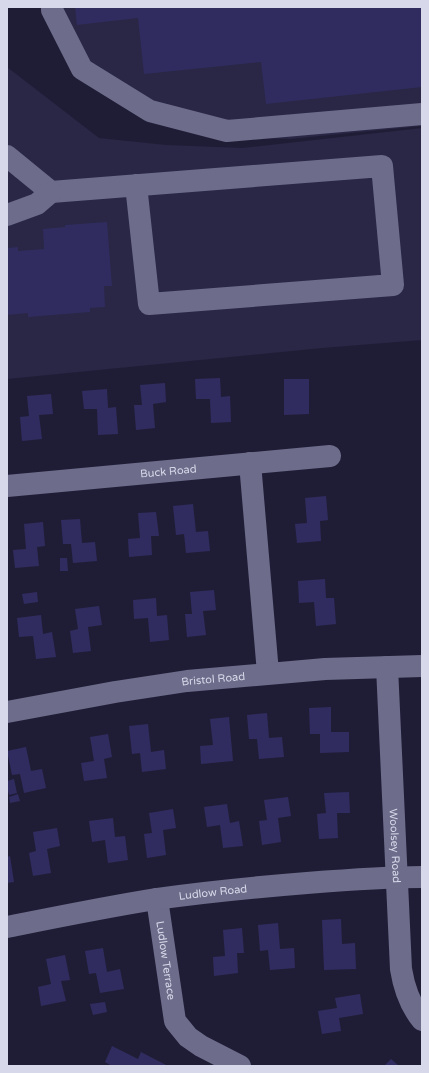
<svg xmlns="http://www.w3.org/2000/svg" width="429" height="1073" font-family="'Varela Round',sans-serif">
  <rect width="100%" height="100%" fill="#1f1d36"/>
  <path fill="#292745" d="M45 7H422V126L289 139 206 136 72 68Z
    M7 67 99 138 166 145 242 148 422 128V340L322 348 7 379Z"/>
  <path fill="#312c5f" d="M75 7H422V87L266 104 261 62 144 74 138 18 77 25Z
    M107 222 112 286H104L105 307 90 308V312L28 317V313L7 315V248L18 247V251L44 249 43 229 65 227V225Z
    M220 378 221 397 230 396 231 422 211 423 210 399H196L195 379Z
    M284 379H309V414L284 415Z
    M165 383 166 402 153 404 155 428 136 430 134 405H142L140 385Z
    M107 389 108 408 116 407 118 434 98 435 97 409H84L82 391Z
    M51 394 53 414 39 415 42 439 22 441 20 417 29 416 27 396Z
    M326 496 328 520 320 521 321 541 297 543 295 524 307 523 305 498Z
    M193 504 196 532 208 531 210 551 186 553 184 534 176 535 173 506Z
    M156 512 159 536H151L152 555 129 557 128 539 140 538 138 513Z
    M80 519 82 543 95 542 97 561 73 563 71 544H63L61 520Z
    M43 522 45 546 37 547 39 566 15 568 13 550 26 549 24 524Z
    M60 558H67L68 571H60Z
    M325 579 326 598H334L336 624 316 626 314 602 299 603 298 581Z
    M214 590 216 610 203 611 206 635 187 637 185 614H192L190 592Z
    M37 592 38 602 24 604 22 594Z
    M156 598 157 616 167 615 169 640 150 642 148 618 134 619 133 600Z
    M99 606 102 625 88 627 91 651 73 653 70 631 78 629 75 609Z
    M41 615 43 634 52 632 56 657 36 659 33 636 19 637 17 618Z
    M331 707V732H349V752L320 753V734H310L309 708Z
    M267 713 269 738 282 737 284 757 259 759 257 739H249L247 715Z
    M229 717 233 761 201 764 200 746 213 745 210 719Z
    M148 724 151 752 164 750 166 769 142 772 140 753 132 754 129 726Z
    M108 734 112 757 104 759 107 778 84 781 81 763 94 761 90 737Z
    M26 747 31 771 42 769 46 788 24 793 20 774 12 775 7 751Z
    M14 779 17 793 9 795 7 787V781Z
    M349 792 350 813H337L338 838 319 839 317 814 326 813 324 793Z
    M18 794 20 801 10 803 9 797Z
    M288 797 291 816 278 818 281 842 262 845 259 821 267 820 264 800Z
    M227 804 230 823 239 821 243 846 223 848 220 825 207 827 204 807Z
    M173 809 176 828 163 830 166 855 147 858 144 834 152 833 149 813Z
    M113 818 115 837 125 836 128 860 108 863 105 840 92 842 89 821Z
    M57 828 60 846 47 849 51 873 33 876 29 853 36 851 33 832Z
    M10 856 14 882 7 883V857Z
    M341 919 342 944 355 943 356 969 324 970 322 920Z
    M278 923 280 949 294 948 295 968 270 970 268 950 260 951 258 925Z
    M242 928 244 953H237L238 973 214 976 213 957 225 956 223 930Z
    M103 948 107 972 120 969 124 989 100 993 96 973 89 974 85 951Z
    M65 955 70 980 61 981 66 1001 41 1006 38 987 51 984 46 959Z
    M360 994 363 1014 339 1018 341 1031 322 1034 318 1011 337 1008 335 998Z
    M105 1002 107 1012 93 1015 90 1004Z
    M112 1046 138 1059 141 1052 168 1066H112L105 1062Z
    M391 1059 399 1066H384Z"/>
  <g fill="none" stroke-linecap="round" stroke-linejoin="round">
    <g stroke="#6d6c8a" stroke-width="22">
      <path d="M52 7V10L82 69 150 111 227 131 422 114"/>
      <path d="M7 156 51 192 382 166 393 285 149 304 136 185"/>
      <path d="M7 215 37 204 51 192"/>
      <path d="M250 463 268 673"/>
      <path id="s1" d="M7 486 330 456"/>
      <path id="s2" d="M387 667 401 969C404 988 410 1005 422 1020"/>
      <path id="s3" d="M7 712 115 692 187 681 325 669 422 666"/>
      <path id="s4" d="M157 899 175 1021 188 1037 201 1046 240 1066"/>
      <path id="s5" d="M7 927C57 917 106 907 156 899 206 892 257 887 307 883 345 880 384 877 422 877"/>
    </g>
  </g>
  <g text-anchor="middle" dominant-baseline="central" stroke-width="4" stroke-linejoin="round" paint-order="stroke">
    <g font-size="11" fill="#d7d8e9" stroke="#16142c">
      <text stroke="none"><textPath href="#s1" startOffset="162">Buck Road</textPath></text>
      <text stroke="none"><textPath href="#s3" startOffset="209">Bristol Road</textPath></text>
      <text stroke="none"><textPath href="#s2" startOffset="179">Woolsey Road</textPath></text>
      <text stroke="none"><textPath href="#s5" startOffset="209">Ludlow Road</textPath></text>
      <text stroke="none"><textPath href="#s4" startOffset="62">Ludlow Terrace</textPath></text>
    </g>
  </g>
  <rect width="429" height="1073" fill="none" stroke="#d7d8e9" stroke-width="16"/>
</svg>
